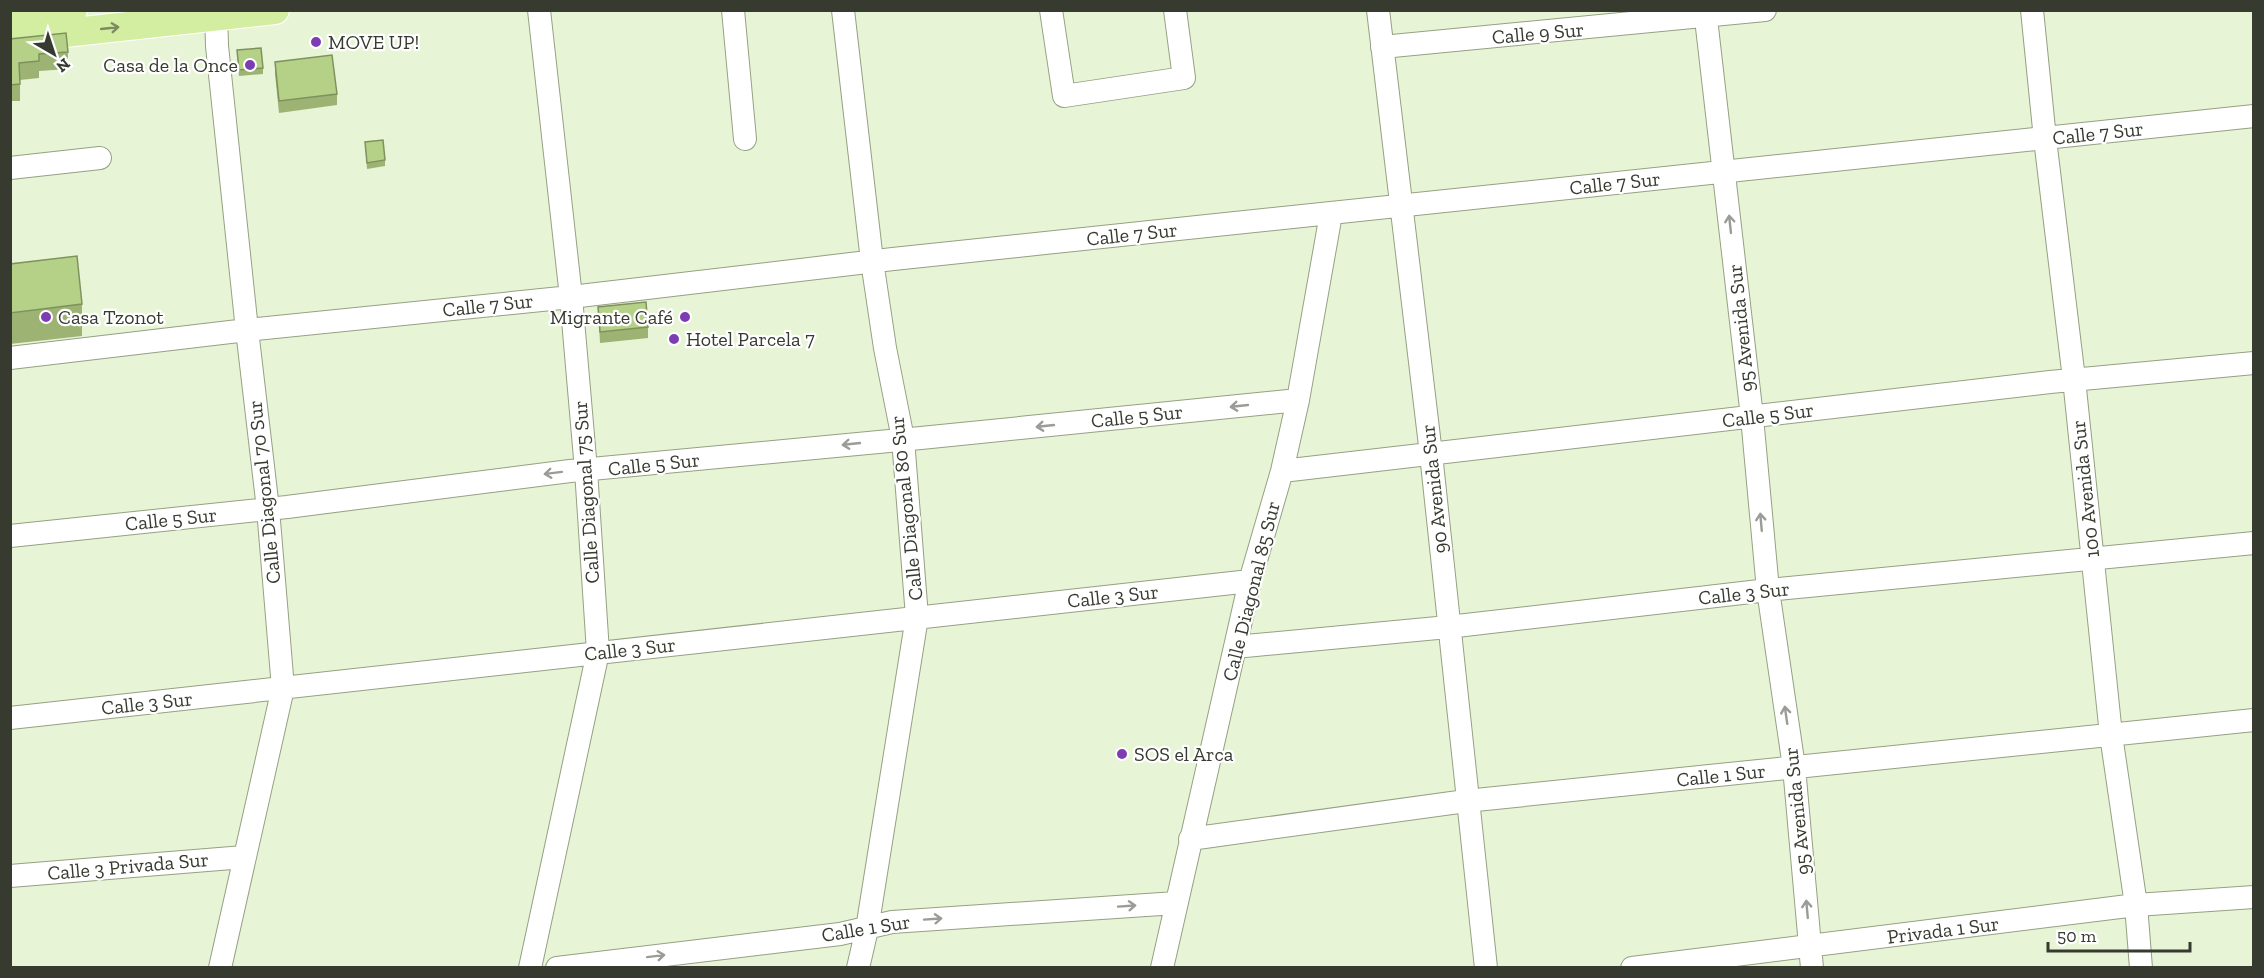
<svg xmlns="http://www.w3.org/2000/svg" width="2264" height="978" font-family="'Zilla Slab',serif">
  <rect width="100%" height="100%" fill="#e8f4d6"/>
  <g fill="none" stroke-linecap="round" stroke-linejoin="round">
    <defs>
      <path id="minor" d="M216 10 217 46 247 330 268 509 283 688 220 968
        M733 10 745 139
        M843 10 872 261 885 348 903 439 917 617 867 929 858 968
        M1051 10 1064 96 1184 78 1175 10
        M1378 10 1431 454 1486 968
        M1705 10 1752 417 1768 590 1794 767 1812 968
        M2032 10 2045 139 2074 379 2111 735 2136 905 2141 968
        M1382 47 1765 10
        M10 168 100 158
        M10 358 247 330 571 297 893 259 2254 116
        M1282 471 2050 382 2254 363
        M10 536 287 507 570 471 921 438 1298 400
        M1235 647 1448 627 1768 590 2254 543
        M10 718 1250 581
        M1190 839 1466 801 2254 720
        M10 876 244 857
        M530 968 598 652 586 470 571 297 539 10
        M557 968 840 934 892 922 1176 903
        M1162 968 1250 581 1282 471 1298 400 1331 214
        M1632 968 2136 905 2254 897"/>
      <path id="major" d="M10 17 73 10
        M10 39 275 10"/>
    </defs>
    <use href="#minor" stroke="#95a084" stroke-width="24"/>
    <use href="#major" stroke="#fff" stroke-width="30"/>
    <use href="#minor" stroke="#fff" stroke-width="22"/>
    <use href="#major" stroke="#d4eea1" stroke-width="28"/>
  </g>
  <path fill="#9cb374" d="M10 39 68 52V69L39 71V78L20 80V101H10Z
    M237 50 263 68V74L239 76Z
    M275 62 337 94V105L279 113 275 74Z
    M365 142 385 160V166L367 169Z
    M10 264 82 304V336L10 344Z
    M598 307 648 327V338L600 343Z"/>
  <path fill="#b5d087" stroke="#7f925e" stroke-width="1.5" d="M66 33 68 52 39 54V61L19 63 20 84 10 85V39Z
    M261 48 263 68 239 70 237 50Z
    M332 55 337 94 279 101 275 62Z
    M383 140 385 160 367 163 365 142Z
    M77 256 82 304 10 313V264Z
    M646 302 648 327 600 332 598 307Z"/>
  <defs><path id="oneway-shaft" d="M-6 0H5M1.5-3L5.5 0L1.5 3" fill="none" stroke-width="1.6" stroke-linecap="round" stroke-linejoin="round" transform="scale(1.5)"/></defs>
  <use stroke="#7d8b62" href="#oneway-shaft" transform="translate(110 28) rotate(-6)"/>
  <g stroke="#9a9c97">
    <use href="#oneway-shaft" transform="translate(1730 224) rotate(-96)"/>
    <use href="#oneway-shaft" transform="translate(1239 406) rotate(174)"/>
    <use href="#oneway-shaft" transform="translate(1045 426) rotate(174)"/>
    <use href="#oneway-shaft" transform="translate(851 444) rotate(174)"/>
    <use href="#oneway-shaft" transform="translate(553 473) rotate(173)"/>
    <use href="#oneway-shaft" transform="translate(1761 522) rotate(-95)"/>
    <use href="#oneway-shaft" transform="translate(1786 715) rotate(-98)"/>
    <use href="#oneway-shaft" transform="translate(1127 906) rotate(-4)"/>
    <use href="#oneway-shaft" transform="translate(1807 909) rotate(-95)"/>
    <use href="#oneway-shaft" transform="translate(933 919) rotate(-4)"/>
    <use href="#oneway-shaft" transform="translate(656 956) rotate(-7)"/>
  </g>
  <g fill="#7c3db3" stroke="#fff" stroke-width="2">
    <circle cx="316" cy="42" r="6"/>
    <circle cx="250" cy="65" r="6"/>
    <circle cx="46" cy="317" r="6"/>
    <circle cx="685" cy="317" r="6"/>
    <circle cx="674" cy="339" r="6"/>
    <circle cx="1122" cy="754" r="6"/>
  </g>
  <g text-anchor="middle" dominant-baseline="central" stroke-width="4.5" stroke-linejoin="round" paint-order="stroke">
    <g font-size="20" fill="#363a2f" stroke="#fff">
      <text transform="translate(1538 33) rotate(-5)">Calle 9 Sur</text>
      <text transform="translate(2098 133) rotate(-6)">Calle 7 Sur</text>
      <text transform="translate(1615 183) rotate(-6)">Calle 7 Sur</text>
      <text transform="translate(1132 234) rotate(-6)">Calle 7 Sur</text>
      <text transform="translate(488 305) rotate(-6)">Calle 7 Sur</text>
      <text transform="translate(1741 328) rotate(-96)">95 Avenida Sur</text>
      <text transform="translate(1768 415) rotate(-7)">Calle 5 Sur</text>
      <text transform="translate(1137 416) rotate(-6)">Calle 5 Sur</text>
      <text transform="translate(654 464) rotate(-6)">Calle 5 Sur</text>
      <text transform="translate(1434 489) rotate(-96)">90 Avenida Sur</text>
      <text transform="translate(2085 489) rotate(-96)">100 Avenida Sur</text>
      <text transform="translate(264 492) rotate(-96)">Calle Diagonal 70 Sur</text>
      <text transform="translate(586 492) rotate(-94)">Calle Diagonal 75 Sur</text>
      <text transform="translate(906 508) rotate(-96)">Calle Diagonal 80 Sur</text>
      <text transform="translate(171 519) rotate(-6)">Calle 5 Sur</text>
      <text transform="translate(1251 591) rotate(-76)">Calle Diagonal 85 Sur</text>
      <text transform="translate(1744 593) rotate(-6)">Calle 3 Sur</text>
      <text transform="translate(1113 596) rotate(-6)">Calle 3 Sur</text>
      <text transform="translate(630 649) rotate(-6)">Calle 3 Sur</text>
      <text transform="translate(147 703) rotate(-6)">Calle 3 Sur</text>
      <text transform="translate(1721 775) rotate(-6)">Calle 1 Sur</text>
      <text transform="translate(1797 811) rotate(-96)">95 Avenida Sur</text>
      <text transform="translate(128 866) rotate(-5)">Calle 3 Privada Sur</text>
      <text transform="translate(866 928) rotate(-9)">Calle 1 Sur</text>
      <text transform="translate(1943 930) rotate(-7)">Privada 1 Sur</text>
    </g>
    <g font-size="20" fill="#363a2f" stroke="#fff" text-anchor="start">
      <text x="328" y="42">MOVE UP!</text>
      <text x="238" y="65" text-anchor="end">Casa de la Once</text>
      <text x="58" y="317">Casa Tzonot</text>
      <text x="673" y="317" text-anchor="end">Migrante Café</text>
      <text x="686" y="339">Hotel Parcela 7</text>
      <text x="1134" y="754">SOS el Arca</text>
    </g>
  </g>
  <rect width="2264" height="978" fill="none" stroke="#363a2f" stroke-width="24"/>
  <g transform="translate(54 54) rotate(141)" stroke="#ffffff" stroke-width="4.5" paint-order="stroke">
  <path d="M0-4.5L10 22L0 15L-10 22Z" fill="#363a2f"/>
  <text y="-9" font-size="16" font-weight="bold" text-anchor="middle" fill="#363a2f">N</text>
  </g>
  <path d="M2048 942v9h142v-9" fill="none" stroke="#363a2f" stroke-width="3"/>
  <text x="2057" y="942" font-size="18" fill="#363a2f" stroke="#ffffff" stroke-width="4.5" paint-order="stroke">50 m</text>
</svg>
